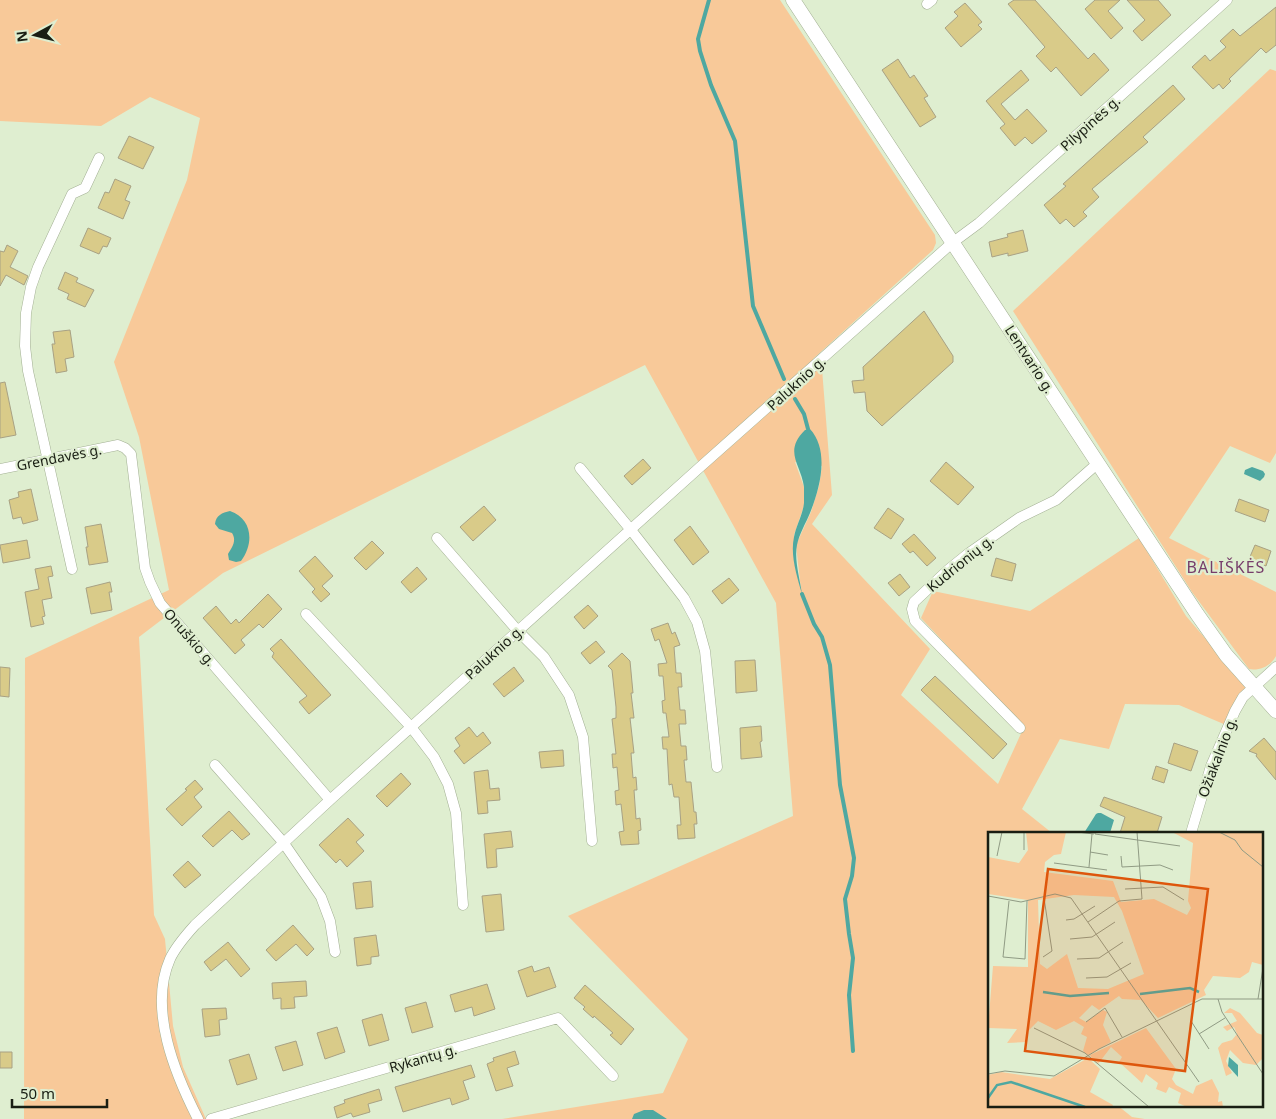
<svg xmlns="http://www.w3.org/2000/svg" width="1276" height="1119" font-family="'Noto Sans',sans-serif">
  <rect width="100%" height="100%" fill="#dfeed0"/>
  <path fill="#f8c999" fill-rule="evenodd" d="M0 0H780L935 235 936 243 933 250 813 359 822 369 832 495 812 524 930 649 901 695 998 784 1024 727 921 618 933 591 1030 611 1139 538 1186 616 1246 686 1226 725 1179 705 1125 704 1109 749 1060 739 1022 809 1052 833H990V1105H1117L1132 1117 1145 1119H502L663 1093 688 1039 568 916 793 816 776 603 645 365 223 573 139 637 154 915 165 939 173 1026 183 1067 206 1119H24L25 658 169 590 139 437 114 362 187 180 200 118 150 97 101 126 0 121ZM795 462 822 466 819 486 811 512 796 545 801 590 794 561V535L804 506V487Z
    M1270 69 1276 71V453L1270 463 1230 446 1169 538 1276 592C1276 603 1276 649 1276 656 1271 666 1259 671 1249 669L1192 592 1013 311Z"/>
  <path fill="#4ea8a1" d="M810 429C830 451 820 488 810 513 806 523 799 534 797 545 794 560 800 579 802 594 797 577 790 555 794 537 796 526 803 514 804 503 804 498 804 492 804 487 801 464 783 452 805 430Z
    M1252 467 1263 471 1265 474 1264 477 1260 481 1244 474 1245 470Z
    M230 511C253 519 254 544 241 561L236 562 229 560 228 554C232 547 237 541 232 533L219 529 215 524C216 515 222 513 230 511Z
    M1098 813H1101L1114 820 1110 833H1084L1096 814Z
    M644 1110H653L667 1119H632L634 1114Z"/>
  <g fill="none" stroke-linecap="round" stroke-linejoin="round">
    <path stroke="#4ea8a1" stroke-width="4" d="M709 0 698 39 700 51 711 85 735 141 753 306 784 379
      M795 399 804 414 808 429
      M802 594 814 624 822 637 830 665 840 785 854 858 852 876 845 899 849 934 853 958 849 995 853 1051"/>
  </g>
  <path fill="#d9cb89" stroke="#a8a184" d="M1014 0H1035L1088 59 1094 53 1109 70 1081 96 1056 67 1051 72 1036 56 1045 47 1008 4Z
    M1095 0H1120L1108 11 1123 28 1111 39 1085 9Z
    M1127 0H1158L1171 15 1142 41 1133 31 1145 20Z
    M965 3 982 22 978 25 982 29 961 47 945 28 958 16 954 12Z
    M1276 7V45L1266 53 1261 48 1229 79 1231 81 1223 89 1219 84 1213 89 1192 67 1205 55 1210 61 1226 47 1220 41 1233 29 1240 36Z
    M898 59 910 78 914 75 928 96 924 98 936 117 920 127 882 70Z
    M1021 70 1029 80 1001 104 1015 120 1027 109 1047 131 1032 144 1025 137 1015 146 1000 128 1005 124 986 101Z
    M1173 85 1185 99 1143 137 1148 142 1092 189 1099 197 1083 212 1087 216 1074 227 1066 219 1060 224 1044 205 1066 186 1063 184Z
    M129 136 154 147 143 169 118 158Z
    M115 179 131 186 125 200 130 202 123 219 98 208 105 192 109 193Z
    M88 228 111 238 107 247 103 246 99 254 80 246Z
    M1023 230 1028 251 1008 256V253L992 257 989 242 1008 237 1007 234Z
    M7 245 18 251 10 267 28 276 24 285 6 275 0 286V251L4 252Z
    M65 272 78 278 76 282 94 290 85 307 67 299 69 294 58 289Z
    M924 311 953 356V362L882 426 867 411 865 392 854 393 852 381 864 380 863 367Z
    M70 330 74 357 65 359 67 371 56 373 52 344H55L53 332Z
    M5 382 16 435 0 438V383Z
    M643 459 651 468 632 485 624 476Z
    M946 462 974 487 958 505 930 481Z
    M31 489 38 520 23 524 21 517 13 519 9 500 19 497 18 492Z
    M1239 499 1269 510 1265 522 1235 511Z
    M484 506 496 520 473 541 460 527Z
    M888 508 904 519 891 539 874 528Z
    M101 524 108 562 89 565 86 547H88L85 527Z
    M690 526 709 552 693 565 674 540Z
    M914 534 936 558 927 566 913 551 910 553 902 544Z
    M27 540 30 558 3 563 0 545Z
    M372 541 384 553 366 570 354 558Z
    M1255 545 1271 551 1266 566 1249 559Z
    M315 556 333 576 322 586 330 594 321 602 312 592 315 589 299 571Z
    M996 558 1016 564 1012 581 991 576Z
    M51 566 53 576 48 577 52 598 42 600 45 616 42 617 44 624 31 627 25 592 39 589 35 569Z
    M417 567 427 579 411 593 401 582Z
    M900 574 910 587 899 596 888 583Z
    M729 578 739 590 722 604 712 591Z
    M110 582 112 592H109L112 610 91 614 86 588Z
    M268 594 282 609 263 628 259 624 241 640 245 645 235 654 203 618 216 606 231 624 236 619 239 623Z
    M588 605 598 616 584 629 574 617Z
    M668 623 672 634 675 632 680 645 674 647 676 673H681L682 687H678L680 710H685L686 724H679L681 746H686L687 760H684L686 782H691L694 812H696L697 824H694L695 838 678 839 677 825H681L679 797H674L672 784 669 785 667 749H663L662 737H669L666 713H663L662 701 665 700 663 676H659L658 664 667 663 659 639 655 641 651 629Z
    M281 639 331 695 309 714 299 702 307 696 272 657 274 653 270 649Z
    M596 641 605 652 590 664 581 653Z
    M622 653 630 661 633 693H631L634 718H630L634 753H631L633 778 636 777 637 790H634L636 819 640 818 641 830 638 831 639 844 621 845 619 832 624 831 621 804 616 805 615 791 619 790 617 767 613 768 612 754H616L612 719 616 718V707L612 670 608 666Z
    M755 660 757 691 736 693 735 661Z
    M0 667 10 668 9 697 0 696Z
    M514 667 524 681 504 697 493 684Z
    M935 676 1007 744 993 759 921 690Z
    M761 726 762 741 760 742 762 757 741 759 740 728Z
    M469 727 477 737 483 732 491 743 464 764 454 751 460 746 455 738Z
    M1264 738 1276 752V780L1256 756 1257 754 1249 751Z
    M1174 743 1198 751 1191 771 1168 763Z
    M563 750 564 766 541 768 539 752Z
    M1156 766 1168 770 1164 783 1152 779Z
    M488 770 490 789 499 788 500 800 487 801 488 813 478 814 474 772Z
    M401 773 411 784 387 807 376 796Z
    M195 780 203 789 194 797 202 807 182 826 166 809 187 790 185 789Z
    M1104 797 1162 817 1157 833H1120L1125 817 1100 806Z
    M229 811 250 834 242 840 232 830 213 847 202 836Z
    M348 818 364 835 356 842 364 851 347 867 340 859 336 863 319 845Z
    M511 831 513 847 496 849 497 867 487 868 484 834Z
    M188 861 201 875 185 888 173 875Z
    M371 881 373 907 356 909 353 883Z
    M501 894 504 930 486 932 482 896Z
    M293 925 314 949 307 956 296 944 276 961 266 950Z
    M376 935 379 956 371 957V964L357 966 354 938Z
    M228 942 250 969 241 977 226 959 211 971 204 962Z
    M532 966 534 972 549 967 556 987 527 997 518 971Z
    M306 981 307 996 294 997 295 1008 281 1009V998L273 999 272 983Z
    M487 984 495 1009 474 1016 472 1007 455 1012 450 995Z
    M585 985 634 1029 621 1045 610 1035 613 1033 594 1016 593 1018 583 1009 585 1007 574 998Z
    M426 1002 433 1027 412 1033 405 1008Z
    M226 1008 227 1019 219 1020 220 1035 205 1037 202 1009Z
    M382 1014 389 1040 369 1046 362 1020Z
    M337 1027 345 1052 325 1059 317 1033Z
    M296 1041 303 1065 283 1071 275 1047Z
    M515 1051 519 1064 507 1068 513 1086 496 1091 487 1064 494 1061 493 1058Z
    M0 1052H12V1068H0Z
    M249 1054 257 1079 237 1085 229 1060Z
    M471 1065 475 1077 463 1081 469 1099 452 1105 450 1098 403 1112 395 1087Z
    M379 1089 382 1100 368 1104 370 1112 353 1117 351 1113 337 1118 334 1107 345 1103 344 1100Z"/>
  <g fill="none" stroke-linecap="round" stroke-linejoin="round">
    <defs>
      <path id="minor" d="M927 4 932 0
        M580 468 631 530 684 598 697 622 705 651 717 767
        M0 469 118 445 125 448 131 454 145 568 150 582 160 603 330 800
        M437 538 518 631 544 657 569 695 583 737 592 841
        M72 569 28 371 25 346 26 313 31 287 38 267 72 194 85 188 99 158
        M306 614 411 727 434 757 448 784 456 813 463 905
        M1020 728 915 621 912 609 914 602 948 570 969 553 1019 518 1056 500 1098 463
        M215 765 283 842 321 897 330 921 335 952
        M1191 833 1211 766 1235 711 1243 697 1276 667
        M198 1119C175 1074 148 1009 170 959 176 946 186 935 195 925L330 800 699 468 952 243 979 223 1227 0
        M211 1119 558 1018 613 1076"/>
      <path id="secondary" d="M793 0 1197 614 1226 655 1276 711"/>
    </defs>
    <use href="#minor" stroke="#a3b094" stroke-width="11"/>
    <use href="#secondary" stroke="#a3b094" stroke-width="15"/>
    <use href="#minor" stroke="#fff" stroke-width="10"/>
    <use href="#secondary" stroke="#fff" stroke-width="14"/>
  </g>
  <g text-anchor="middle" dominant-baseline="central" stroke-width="4.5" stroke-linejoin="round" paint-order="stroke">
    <g font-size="14" fill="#191e13" stroke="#dfeed0">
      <text transform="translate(1090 123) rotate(-42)">Pilypinės g.</text>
      <text transform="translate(1030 359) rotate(57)">Lentvario g.</text>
      <text transform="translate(796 383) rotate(-42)">Paluknio g.</text>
      <text transform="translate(59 457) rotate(-11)">Grendavės g.</text>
      <text transform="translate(960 563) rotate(-39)">Kudrionių g.</text>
      <text transform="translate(190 637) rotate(49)">Onuškio g.</text>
      <text transform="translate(494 652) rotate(-42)">Paluknio g.</text>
      <text transform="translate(1217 757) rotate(-69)">Ožiakalnio g.</text>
      <text transform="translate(423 1058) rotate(-16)">Rykantų g.</text>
    </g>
    <g font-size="16" letter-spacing="1" fill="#763d6a" stroke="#dfeed0">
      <text x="1226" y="567">BALIŠKĖS</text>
    </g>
  </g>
  <g transform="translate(988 832)">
    <rect width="275" height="275" fill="#dfeed0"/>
    <path d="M38 0H78L73 22 66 23 57 30 56 40 125 49 133 70 166 67 199 83 203 76 200 69 205 11 184 0H275V133L264 130 261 140 252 146 225 144 216 158 218 163 170 186 153 168 134 167 131 164 111 178 104 173 91 186 98 190 115 178 119 180 115 193 123 210 100 223 95 219 99 205 93 202 96 195 86 189 68 198 50 189 40 199 38 210 19 211 29 197 0 196 5 134 40 135V68L0 62V25L31 31 40 18ZM86 63 126 65 134 79 156 142 120 157 90 156 79 122 59 137 52 132 50 68ZM242 176 252 181 269 201 275 203V226L268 233 255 231 242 218 238 229 244 241 238 244 230 216 234 211 244 208 249 202 246 195 239 199 235 195 249 189 244 181H236ZM158 196 188 237 184 247 188 253 205 262 208 254 224 247 231 261 230 270 234 269 235 275H199L190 271 193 261 181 255 178 261 168 257 170 251 158 242 154 251 131 230 134 225 123 215 110 232 104 228 102 223ZM100 226 112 237 102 260 125 273 124 275H0V243L13 240 62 247Z" fill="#f8c999" fill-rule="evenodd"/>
    <path d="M241 225 250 233V245L240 234Z" fill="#4ea8a1"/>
    <path fill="none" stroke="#4ea8a1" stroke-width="2.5" d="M55 160 82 164 121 161M152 162 202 156 211 160M0 266 9 253 23 250 97 275"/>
    <path fill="none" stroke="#909b84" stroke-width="1" d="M36 0V18M89 0 106 2M107 0V2L192 14M231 0 247 8 254 18 275 35M102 20 120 23M9 24 14 0M133 24 134 35 172 33 185 38M66 31 119 38M101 35 104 2M137 57 175 55 196 68M0 64 33 70 67 62 83 66 211 250M21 69 15 125 37 127 39 69M78 88 86 87 107 74M100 90 131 69 154 67 149 0M82 107 104 105 127 90M55 125 64 119 56 66M89 127 111 126 135 110M98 146 119 145 143 131M230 167 234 180 275 242M270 167 275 136M203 189 221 217M98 190 117 176 134 205M46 196 97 221 161 275M211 202 237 186M0 242 17 239 66 244 111 217 214 167H275"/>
    <path fill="#de560c" fill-opacity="0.15" stroke="#de560c" stroke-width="2.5" d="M60 37 220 57 197 239 37 219Z"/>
    <rect width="275" height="275" fill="none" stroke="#191e13" stroke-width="2.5"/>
  </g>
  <g transform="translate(35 35) rotate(263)" stroke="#dfeed0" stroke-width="4" paint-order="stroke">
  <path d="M0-4L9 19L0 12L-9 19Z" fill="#191e13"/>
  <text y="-8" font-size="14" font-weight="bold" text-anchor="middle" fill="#191e13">N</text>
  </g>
  <path d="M12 1099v8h95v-8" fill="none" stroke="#191e13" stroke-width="2.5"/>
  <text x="20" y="1099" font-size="15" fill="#191e13" stroke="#dfeed0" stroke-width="4" paint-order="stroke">50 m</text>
</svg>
